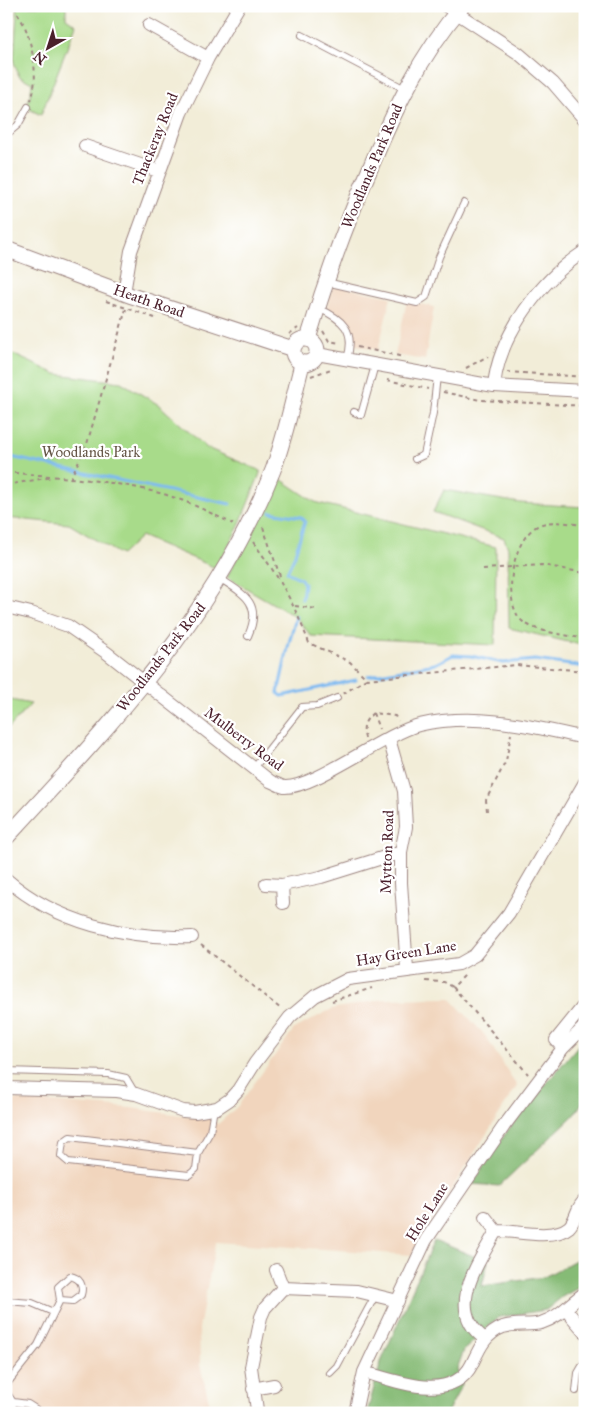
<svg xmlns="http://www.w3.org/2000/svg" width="591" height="1419" font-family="'IM FELL Great Primer',serif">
  <rect width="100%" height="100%" fill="#fff"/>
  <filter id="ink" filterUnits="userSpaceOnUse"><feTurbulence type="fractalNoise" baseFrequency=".02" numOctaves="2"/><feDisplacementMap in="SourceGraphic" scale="10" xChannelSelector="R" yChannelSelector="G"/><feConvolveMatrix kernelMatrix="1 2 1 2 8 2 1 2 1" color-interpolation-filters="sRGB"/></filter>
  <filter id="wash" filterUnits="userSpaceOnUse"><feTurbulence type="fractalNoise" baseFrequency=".0096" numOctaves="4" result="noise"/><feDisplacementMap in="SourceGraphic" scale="20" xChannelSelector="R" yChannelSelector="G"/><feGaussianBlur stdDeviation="1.12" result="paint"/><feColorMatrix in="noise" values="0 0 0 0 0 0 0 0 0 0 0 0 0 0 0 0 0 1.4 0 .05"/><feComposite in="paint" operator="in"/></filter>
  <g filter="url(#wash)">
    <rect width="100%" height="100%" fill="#f2edd8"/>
    <path fill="#f1d5bd" d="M332 285 391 297 378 350 355 345 354 337 346 322 334 311 327 309Z
      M407 301 434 307 425 360 395 355Z
      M450 998 484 1034 517 1086 421 1237 412 1255 216 1242 199 1328 200 1365 212 1413H6V1099L130 1108 209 1119 218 1124 237 1107 294 1029 332 1009 384 999Z"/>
    <path fill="#a8db8a" stroke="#797d5a" d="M15 6H66V18L76 25 41 115 25 107 30 97 32 83 19 76 14 63 17 12Z
      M6 351 56 374 121 382 159 405 207 448 261 471 238 528 216 568 141 536 121 555 69 524 6 518Z
      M279 478 315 502 496 547 495 645 311 636 296 617 227 577Z
      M444 490 520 503 585 507V646L509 628 508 548 504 538 433 512Z
      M6 699 31 704 6 731Z"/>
    <path fill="#86bb76" stroke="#686d50" d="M585 1037V1099L573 1116 499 1186 472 1184 508 1130Z
      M434 1240 488 1262 482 1286 544 1277 585 1255V1284L562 1297 546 1310 499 1317 464 1350 457 1369 462 1385 447 1413H367L381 1362Z"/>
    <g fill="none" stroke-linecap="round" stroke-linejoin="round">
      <path stroke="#7ebaf1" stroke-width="3" d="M6 456 230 504
        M270 512 301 517 305 521 294 557 287 572 301 579 304 584 302 599
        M296 617 289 643 278 693 282 696 356 680
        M368 676 435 664 453 655 471 656 503 663 535 660 585 667"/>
    </g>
  </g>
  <g filter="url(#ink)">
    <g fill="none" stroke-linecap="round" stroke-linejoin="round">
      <defs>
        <path id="service" d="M302 35 405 89
          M6 135 18 125 28 107
          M326 282 417 303 426 297 439 257 464 203
          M318 308C343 319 356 331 347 359
          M354 412 361 415 375 365
          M415 459 424 455 433 413 437 376
          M219 578C244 594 263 603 248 636
          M254 768 302 707 317 706 337 698
          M6 1071 108 1074 126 1078 135 1093
          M198 1153 70 1137 63 1142 61 1156 68 1162 189 1175 196 1169 198 1153 210 1132 214 1108
          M70 1276C80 1278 84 1285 81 1295L73 1301 60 1300 58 1287Z
          M6 1301 32 1303 53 1312
          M330 1373 337 1366 375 1296
          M6 1385 38 1345 60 1300
          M576 1391 578 1373 585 1361
          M6 1392 13 1402 12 1413
          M13 1402 28 1404 42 1413"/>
        <path id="minor" d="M446 6 518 53 553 83 585 120
          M149 25 208 58
          M85 146 158 171
          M124 293 131 251 181 113 208 58 239 6
          M317 354 494 386 585 391
          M494 386C499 334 542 279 585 251
          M6 607 31 613 68 626 107 653 270 781C275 783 280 786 284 787 313 789 384 734 419 725 476 712 530 726 585 738
          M389 739 404 791 406 827 401 852V883L407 969
          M6 879C56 923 127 939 192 937
          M266 884 282 885
          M283 903 282 885 321 877 401 852
          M563 1048 556 1040 585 1004
          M6 1088 116 1091 136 1094 183 1111 195 1112 217 1108 229 1100 238 1090 255 1063 290 1017 315 996 348 979 459 964 475 955 509 913 585 782
          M485 1217 496 1231
          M276 1270 283 1288
          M566 1310 585 1332
          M485 1339C444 1310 478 1264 496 1231 516 1230 552 1241 569 1227 577 1219 576 1207 585 1200
          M364 1372C396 1381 452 1404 472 1364 479 1349 485 1334 503 1327 514 1323 529 1326 541 1323 562 1316 568 1304 585 1293
          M253 1389 274 1385
          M257 1410 251 1367 261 1317 265 1308 283 1288 357 1291 398 1301
          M355 1413 364 1372 426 1240 504 1126 563 1048 585 1026"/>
        <path id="tertiary" d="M6 249 132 296 293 349
          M293 351a12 12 0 1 1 24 0a12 12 0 1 1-24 0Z
          M308 339C325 282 345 226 369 171 393 113 420 55 462 6
          M6 838C109 727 217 613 273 470 286 435 293 399 302 364"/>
      </defs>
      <use href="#service" stroke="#9e8682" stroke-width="8"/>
      <use href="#minor" stroke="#9e8682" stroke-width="14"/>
      <use href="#tertiary" stroke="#9e8682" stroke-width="17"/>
      <path stroke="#9e8682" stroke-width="2" stroke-dasharray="4 4" stroke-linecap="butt" d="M15 6C17 14 22 20 25 27 33 48 39 79 31 100
        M106 301 155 318
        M323 331 329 341 340 343
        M289 334 298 328
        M357 347 404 357
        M466 368 488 356
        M507 372 585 377
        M311 376 331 369
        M387 380 428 389
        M443 392 480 400 585 406
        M6 472C55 477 104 479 151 491 180 497 207 511 233 524
        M70 479 87 444 126 309
        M6 485 52 477
        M585 525C572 524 555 520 542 524 512 533 501 602 522 621 534 632 568 635 585 639
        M263 527 281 579
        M253 542C279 577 293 601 309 643L350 662 367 679 516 665 585 671
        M483 569 542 565 585 573
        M295 606 317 609
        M343 694 366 679
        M373 713 379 729
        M365 738C362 727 364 721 373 713L395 716 398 721
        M487 811 486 800 506 761 511 734
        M201 945 281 1009
        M426 981 444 982 453 987 465 975
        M453 987 528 1074
        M332 1001 372 988"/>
      <use href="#service" stroke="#fff" stroke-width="6"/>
      <use href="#minor" stroke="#fff" stroke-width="12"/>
      <use href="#tertiary" stroke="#fff" stroke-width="15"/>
    </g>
  </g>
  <g text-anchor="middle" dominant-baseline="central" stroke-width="4.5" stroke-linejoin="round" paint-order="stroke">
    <g font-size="15" fill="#4a1f2b" stroke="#fff">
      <text transform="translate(155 139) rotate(-68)">Thackeray Road</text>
      <text transform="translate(372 166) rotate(-67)">Woodlands Park Road</text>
      <text transform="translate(149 301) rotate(19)">Heath Road</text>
      <text transform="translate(161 657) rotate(-52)">Woodlands Park Road</text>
      <text transform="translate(244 739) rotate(37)">Mulberry Road</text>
      <text transform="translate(387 852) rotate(-88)">Mytton Road</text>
      <text transform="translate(406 953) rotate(-9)">Hay Green Lane</text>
      <text transform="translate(427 1212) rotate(-58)">Hole Lane</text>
    </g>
    <g font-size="15" fill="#665748" stroke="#fff">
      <text x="91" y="452">Woodlands Park</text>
    </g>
  </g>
  <rect width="591" height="1419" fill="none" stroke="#fff" stroke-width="25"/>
  <g transform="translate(48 48) rotate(219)" stroke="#ffffff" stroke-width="4" paint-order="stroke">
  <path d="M0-4L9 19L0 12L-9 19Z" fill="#4a1f2b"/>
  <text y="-8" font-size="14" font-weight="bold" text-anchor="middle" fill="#4a1f2b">N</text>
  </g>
</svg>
